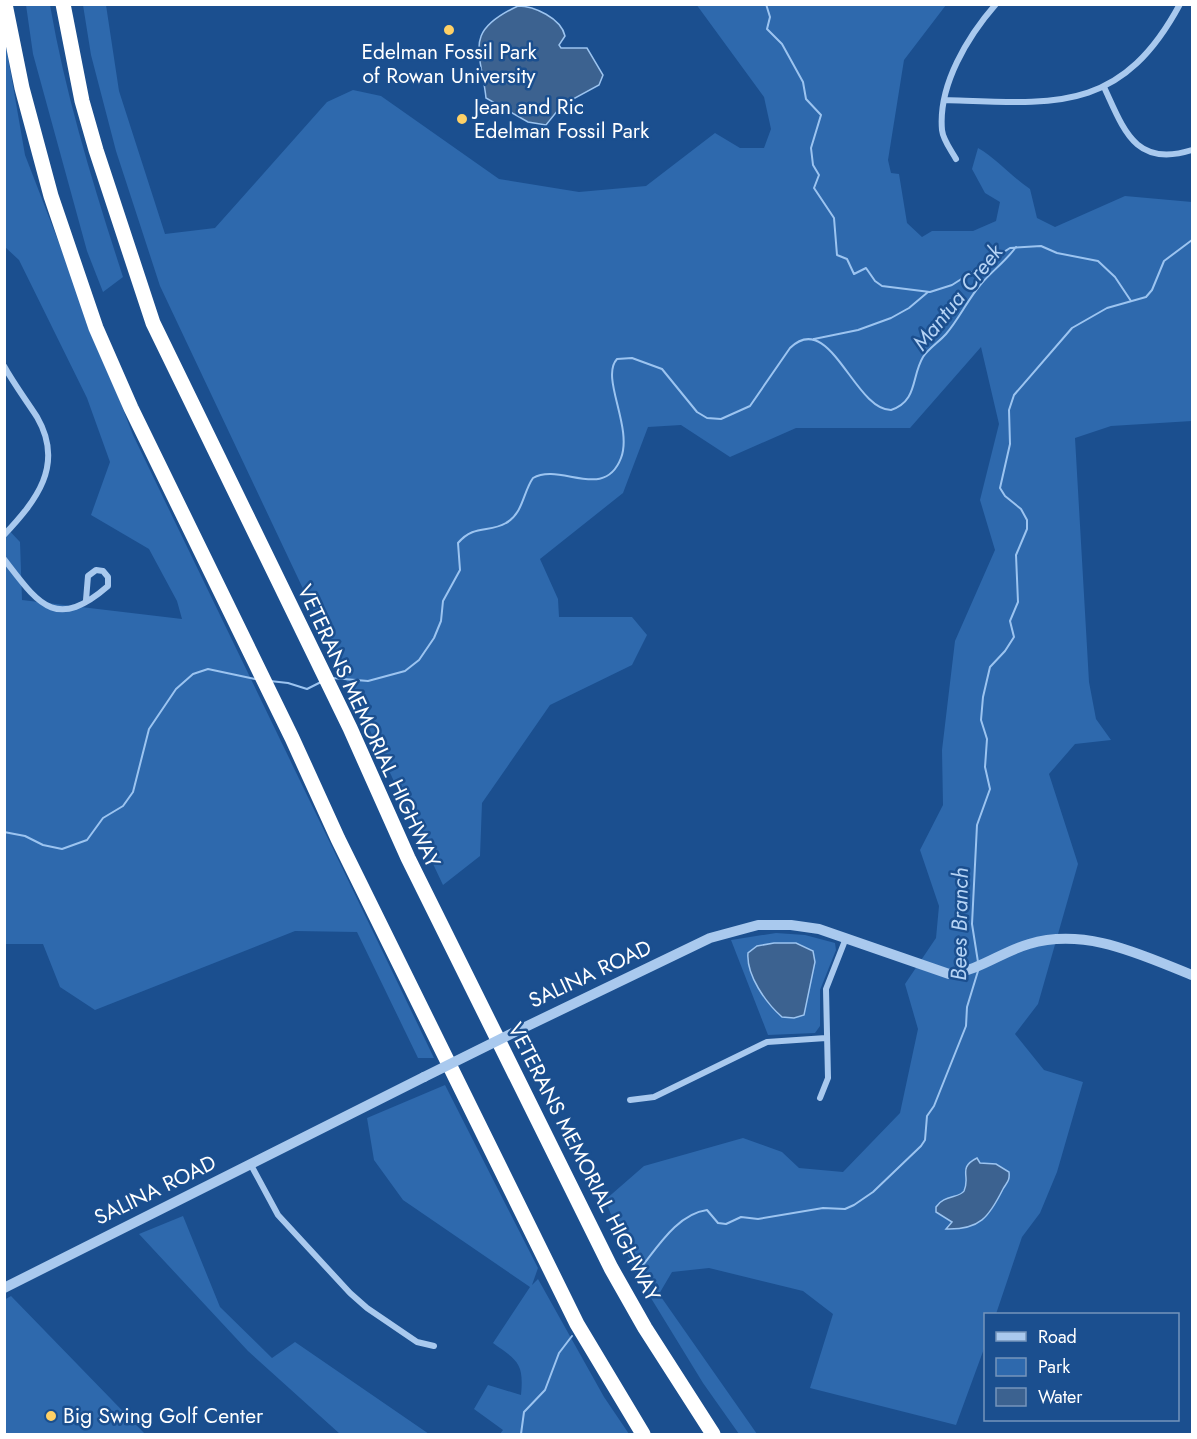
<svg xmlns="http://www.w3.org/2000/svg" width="1197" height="1439" font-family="Jost,sans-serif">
  <rect width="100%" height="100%" fill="#1b4f8f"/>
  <path fill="#2e69ad" d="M696 4 946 5 904 60 888 160 891 173 899 174 907 223 922 237 932 231H973L996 221 1000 202 985 193 972 169 978 148C997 159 1011 176 1030 189L1037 218 1055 227 1125 196 1192 202V421L1111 426 1075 438 1089 682 1096 719 1111 740 1075 744 1049 774 1078 864 1038 1004 1015 1034 1044 1070 1083 1082 1057 1172 1040 1213 1022 1237 996 1314H986L985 1346 956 1425 810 1388 833 1314 803 1291 709 1268 672 1272 659 1294 757 1434H739L703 1383 635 1272 605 1200 644 1166 743 1138 782 1152 799 1168 843 1172 900 1113 918 1029 905 984 936 938 939 906 920 850 943 805 942 750 955 641 995 550 980 500 999 424 981 347 910 428H796L730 457 681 425 648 427 623 493 540 559 558 599 559 617H632L647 635 632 665 550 705 482 803 480 856 443 885 160 286 116 151 91 55 83 5H106L119 91 165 234 215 228 327 102 353 90 381 96 499 179 579 192 646 186 715 133 740 148H764L771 129 764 97Z
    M26 5H50C66 98 94 187 123 277L103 292 87 251 33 54Z
    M4 34 25 155 133 435 434 1058H418L357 932 295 931 95 1010 60 987 43 944H5V526L20 542 22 600 182 619 177 601 149 549 91 515 110 462 87 398 19 260 5 247Z
    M776 933 805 935 835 943 836 950 820 990V1026L815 1033 768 1035 731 940Z
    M445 1085 538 1268 532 1285 538 1279 604 1397 629 1434H500L503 1430 474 1409 488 1385 521 1395C524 1363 518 1361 493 1343L530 1287 403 1200 374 1160 367 1118Z
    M183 1216 220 1307 272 1358 295 1342 429 1434H340L248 1351 139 1234Z
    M11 1296 145 1434H5L4 1300Z"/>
  <path fill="#3c6290" stroke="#9cc4f0" stroke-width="1.5" d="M518 6C534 6 561 18 565 36L559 45 561 48H587L603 75 599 85 562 105 546 125 528 122 486 98C481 51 462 32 518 6Z
    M774 943H796L813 951 815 962 804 1015 794 1018 782 1017C766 1003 746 975 748 953L757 946Z
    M977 1158 980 1163 996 1164 1009 1172C1010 1181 1007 1182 1003 1189 989 1217 980 1230 946 1229L952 1222 936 1212V1207C943 1195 960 1198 964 1191 971 1176 957 1168 977 1158Z"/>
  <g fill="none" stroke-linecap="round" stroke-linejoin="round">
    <path stroke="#9cc4f0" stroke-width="2" d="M766 4 770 17 767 29 782 44 803 82 806 99 821 115 811 148 813 165 819 175 814 188 834 218 837 255 847 259 854 274 866 268 875 281 882 286 930 292 952 285 1010 248 1041 246 1057 253 1098 261 1115 277 1131 301
      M814 339 858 330 891 318 909 308 928 292
      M332 678 368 681 405 671 419 660 434 638 441 621 443 601 460 570 458 543C474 524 489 533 506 523 523 514 523 492 533 478 560 462 604 502 621 458 633 427 600 377 617 359L632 358 662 369 697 412 707 418 721 419 750 406 790 348C830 309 854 410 891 410 918 401 911 377 923 357 929 348 939 342 946 334 959 319 968 299 981 284 992 271 1006 261 1016 247
      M270 681 288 683 307 689 321 682
      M4 832 25 836 43 845 62 849 87 840 103 818 123 806 133 792 149 729 176 689 193 674 208 669 255 679
      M978 962 972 924 977 825 990 789 985 767 987 739 981 720 983 697 990 667 1005 651 1014 637 1010 621 1018 602 1016 555 1027 529V520L1021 509 1005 496 1000 488 1010 444 1009 410 1014 395 1072 328 1107 308 1146 297 1152 290 1164 261 1192 240
      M639 1270C657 1248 677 1214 707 1210L718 1223 726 1224 741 1217 758 1219 823 1208 845 1209 854 1205 873 1192 921 1146 925 1140 927 1116 934 1106 966 1026 967 1007 978 971
      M521 1434 524 1412 545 1390 559 1353 572 1336"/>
    <path stroke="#a9c9ee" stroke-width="6" d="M1104 87C1124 130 1135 168 1192 150
      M946 100C1054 104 1121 114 1180 4
      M956 159C951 150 943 140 942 130 938 85 968 36 996 4
      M4 366C14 384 26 400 37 417 65 465 36 501 4 535
      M4 559C38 603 55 632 108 586V577L103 571 96 570 88 576 86 600
      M820 1098 828 1078 826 989 846 938
      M630 1100 654 1097 767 1042 826 1038
      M251 1165 278 1215 350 1293 367 1308 417 1342 434 1346"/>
    <path stroke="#a9c9ee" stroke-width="10" d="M519 1030 710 938 758 925H791L819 929 949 974C979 971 1001 952 1029 944 1086 927 1141 955 1192 975
      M4 1288 424 1077"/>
    <path stroke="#fff" stroke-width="15" d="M5 4 22 88 51 196 96 328 131 408 292 738 338 839 577 1324 643 1434
      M63 4 82 101 96 150 153 323 350 728 408 858 611 1268 645 1328 713 1434"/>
    <path stroke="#a9c9ee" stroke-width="10" d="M424 1077 519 1030"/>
  </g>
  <g fill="#ffd166" stroke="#1b4f8f" stroke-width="2">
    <circle cx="449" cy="30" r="6"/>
    <circle cx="462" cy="119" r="6"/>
    <circle cx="51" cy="1416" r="6"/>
  </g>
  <g text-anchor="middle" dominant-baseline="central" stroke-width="5" stroke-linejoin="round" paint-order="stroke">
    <g font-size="21" fill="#fff" stroke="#1b4f8f" text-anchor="start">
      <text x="449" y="52" text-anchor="middle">Edelman Fossil Park<tspan x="449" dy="24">of Rowan University</tspan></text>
      <text x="474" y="107">Jean and Ric<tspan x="474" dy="24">Edelman Fossil Park</tspan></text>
      <text x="63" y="1416">Big Swing Golf Center</text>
    </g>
    <g font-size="21" fill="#fff" stroke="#1b4f8f">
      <text transform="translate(369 726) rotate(65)">VETERANS MEMORIAL HIGHWAY</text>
      <text transform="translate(590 974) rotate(-25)">SALINA ROAD</text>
      <text transform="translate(584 1162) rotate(63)">VETERANS MEMORIAL HIGHWAY</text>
      <text transform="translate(155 1190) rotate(-26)">SALINA ROAD</text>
    </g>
    <g font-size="22" font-style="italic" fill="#b5d3f5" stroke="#1b4f8f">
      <text transform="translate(957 297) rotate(-51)">Mantua Creek</text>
      <text transform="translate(959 924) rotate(-89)">Bees Branch</text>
    </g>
  </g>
  <rect width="1197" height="1439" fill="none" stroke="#ffffff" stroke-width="12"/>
  <rect x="984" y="1313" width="195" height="108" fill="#1b4f8f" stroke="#7695bc" stroke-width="1.5"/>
  <rect x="996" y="1332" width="30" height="9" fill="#a9c9ee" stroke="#7695bc" stroke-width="1.5"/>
  <text x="1038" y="1343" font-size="18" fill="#ffffff">Road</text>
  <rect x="996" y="1358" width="30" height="18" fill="#2e69ad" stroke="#7695bc" stroke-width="1.5"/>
  <text x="1038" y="1373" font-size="18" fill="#ffffff">Park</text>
  <rect x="996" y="1388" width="30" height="18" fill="#3c6290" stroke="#7695bc" stroke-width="1.5"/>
  <text x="1038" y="1403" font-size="18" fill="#ffffff">Water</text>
</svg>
